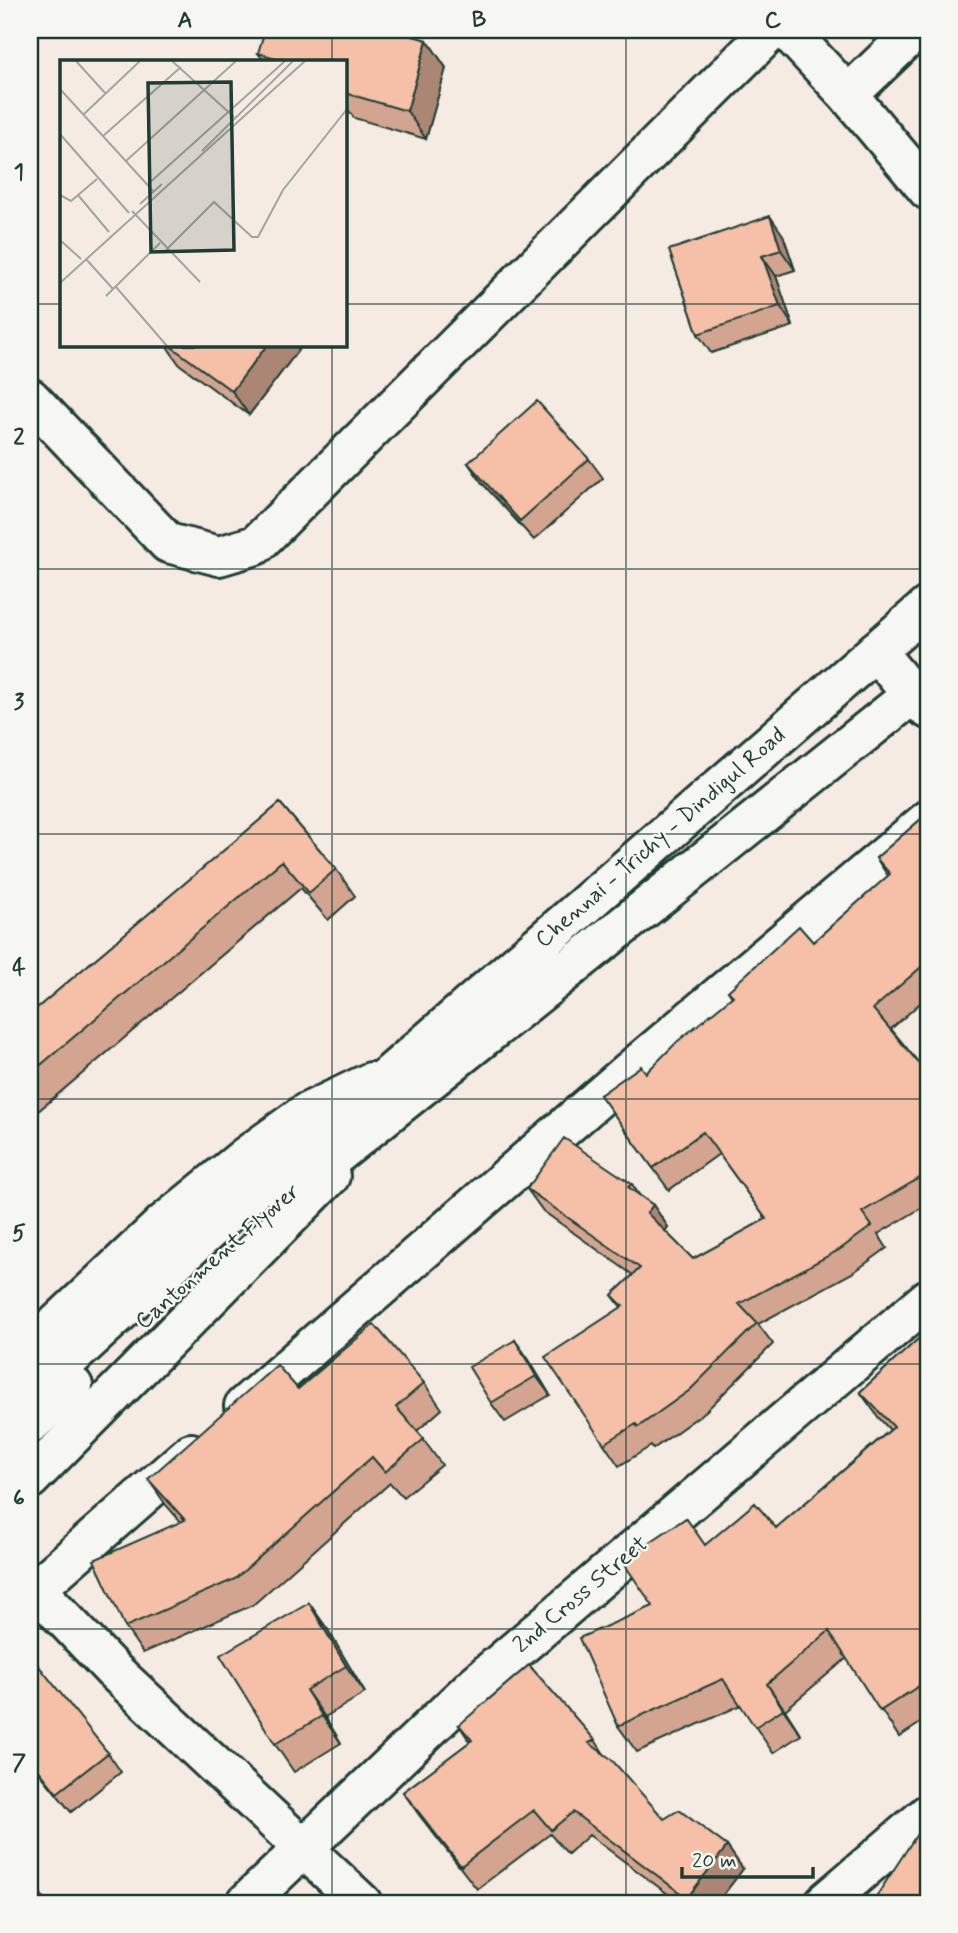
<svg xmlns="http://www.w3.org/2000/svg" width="958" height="1933" font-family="Mynerve,sans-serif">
  <rect width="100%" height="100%" fill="#f6ebe3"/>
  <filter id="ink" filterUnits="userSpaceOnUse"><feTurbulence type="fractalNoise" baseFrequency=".0143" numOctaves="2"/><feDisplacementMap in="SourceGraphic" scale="14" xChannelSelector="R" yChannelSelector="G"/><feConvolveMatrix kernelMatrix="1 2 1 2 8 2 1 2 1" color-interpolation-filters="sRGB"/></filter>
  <g filter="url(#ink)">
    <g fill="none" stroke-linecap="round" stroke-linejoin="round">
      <defs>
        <path id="street" d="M787 30 848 95 928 190
          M848 95 916 30
          M30 398 168 543 219 556 256 545 772 30
          M876 651 913 696 928 709
          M244 1406 626 1074 928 820
          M30 1583 113 1670 362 1903
          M30 1594 191 1453
          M246 1903 476 1684 928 1299
          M824 1903 928 1814"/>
        <path id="primary" d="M30 1349 163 1224 245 1157 306 1113 371 1082
          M30 1479 330 1176"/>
        <path id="highway" d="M285 1196 928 682
          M30 1395 266 1178 394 1071 928 606
          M30 1424 73 1386"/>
      </defs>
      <use href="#street" stroke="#1f3d34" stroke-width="44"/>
      <use href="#primary" stroke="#1f3d34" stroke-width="44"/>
      <use href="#highway" stroke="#1f3d34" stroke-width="44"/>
      <use href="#street" stroke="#f6f6f2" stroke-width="38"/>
      <use href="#primary" stroke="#f6f6f2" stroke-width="38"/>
      <use href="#highway" stroke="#f6f6f2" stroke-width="38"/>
    </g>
    <path fill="#d3a590" stroke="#1f3d34" stroke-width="2" d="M427 40 446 68 426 139 354 118 345 105V61H264L258 53Z
      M783 235 795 270 776 276 793 326 711 353 698 334 669 250Z
      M166 345H302L249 415 179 364Z
      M589 459 603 478 534 540 482 483 468 463Z
      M280 803 336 869 355 896 328 920 301 888 30 1118V1014Z
      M928 813V996L891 1029 928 1074V1204L878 1234 887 1248 854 1272 758 1324 773 1344 706 1411 653 1449 651 1446 619 1466 604 1444 621 1307 612 1295 633 1275 543 1211 527 1189 632 1184 640 1196 653 1205 668 1227 665 1231 693 1259 766 1219 719 1154 669 1190 600 1095 646 1073 732 997 728 991 813 942 888 876 876 858Z
      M928 1330V1718L899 1737 847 1658 785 1710 801 1735 773 1753 741 1705 637 1752 618 1726 653 1606 706 1545 776 1528 890 1430 879 1418 860 1392Z
      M515 1340 529 1360 550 1395 505 1422 491 1403Z
      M424 1383 442 1409 417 1431 442 1465 403 1497 390 1483 253 1605 143 1653 125 1627 181 1522 166 1505 148 1479Z
      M309 1603 328 1630 365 1693 325 1717 341 1743 294 1772 275 1744Z
      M30 1655 108 1753 121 1772 71 1812 30 1761Z
      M459 1725 595 1740 604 1754 664 1819 727 1846 743 1869 717 1903H680L589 1835 568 1854 550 1834 477 1889 419 1815 403 1792 470 1742Z"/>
    <path fill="#ac8675" stroke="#1f3d34" stroke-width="2" d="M427 40 446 68 426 139 407 111Z
      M770 216 783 235 795 270 781 250Z
      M762 256 776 276 793 326 780 306Z
      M267 345H302L249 415 232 391Z
      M653 1205 668 1227 662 1235 647 1213Z
      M515 1340 529 1360 550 1395 536 1376Z
      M309 1603 328 1630 365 1693 346 1666Z
      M767 1684 785 1710 801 1735 783 1709Z
      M306 1690 325 1717 341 1743 322 1716Z
      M727 1846 743 1869 717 1903H691L687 1898Z"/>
    <path fill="#f5c0a7" stroke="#1f3d34" stroke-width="2" d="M265 30H391L427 40 407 111 345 93V61H287L258 53Z
      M770 216 781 250 762 256 780 306 698 334 669 250Z
      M169 345H267L232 391Z
      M537 401 589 459 520 521 468 463Z
      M280 803 336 869 309 893 282 861 30 1074V1014Z
      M928 813V961L873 1009 928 1074V1173L862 1212 872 1226 839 1250 739 1304 757 1323 690 1390 638 1427 636 1424 604 1444 545 1357 623 1306 612 1295 640 1268 527 1189 564 1138 632 1184 628 1187 653 1205 647 1213 693 1259 766 1219 703 1132 653 1168 600 1095 641 1066 646 1073 678 1041 733 996 728 991 799 926 813 942 890 874 876 858Z
      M374 1324 424 1383 396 1407 424 1439 385 1472 372 1457 235 1579 125 1627 94 1560 185 1520 148 1479 277 1365 298 1389Z
      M928 1330V1638L924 1641 928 1648V1680L880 1711 829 1631 767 1684 783 1709 755 1727 723 1679 618 1726 579 1638 653 1606 622 1561 686 1518 705 1545 755 1503 776 1528 894 1427 860 1392Z
      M515 1340 536 1376 491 1403 469 1367Z
      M309 1603 346 1666 306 1690 322 1716 275 1744 220 1655Z
      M30 1655 108 1753 57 1793 30 1759Z
      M529 1665 595 1740 589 1743 611 1759 664 1819 679 1810 727 1846 687 1898 573 1812 551 1830 534 1810 461 1866 403 1792 472 1740 459 1725Z
      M917 1834 928 1841V1903H872Z
      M30 1878 47 1903H30Z
      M852 1898 857 1903H846Z"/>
  </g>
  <path fill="none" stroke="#1f3d34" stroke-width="2" stroke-opacity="0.55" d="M332 30V61M626 30V1903M30 304H61M345 304H928M332 345V1903M30 569H928M30 834H928M30 1099H928M30 1364H928M30 1629H928"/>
  <g text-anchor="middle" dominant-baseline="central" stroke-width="5" stroke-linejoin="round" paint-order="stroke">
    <g font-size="23" fill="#1f3d34" stroke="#f6f6f2">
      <text transform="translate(661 838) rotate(-41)">Chennai - Trichy - Dindigul Road</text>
      <text transform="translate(218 1257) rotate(-41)">Cantonment Flyover</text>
      <text transform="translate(581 1595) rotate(-40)">2nd Cross Street</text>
    </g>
  </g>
  <g transform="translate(60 60)">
    <rect width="287" height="287" fill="#f6ebe3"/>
    <path fill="none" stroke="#a0a59d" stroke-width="2" d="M16 1 46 34M112 1 174 57M0 29 94 132M24 54 80 1M0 74 69 153M43 76 121 7M142 91 233 1M66 101 176 1M87 125 225 1M0 135 11 141 37 119M18 135 49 172M80 144 102 124M72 151 140 222M0 180 21 199M106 190 154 142 192 177H198L223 130 287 49M26 199 53 229M0 223 245 1M56 227 107 286M46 236 100 183"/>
    <path fill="#1f3d34" fill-opacity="0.15" stroke="#1f3d34" stroke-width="3.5" d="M171 22 174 190 91 192 88 23Z"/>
    <rect width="287" height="287" fill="none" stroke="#1f3d34" stroke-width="3.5"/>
  </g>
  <rect width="958" height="1933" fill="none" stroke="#f6f6f2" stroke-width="77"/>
  <path d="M682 1867v10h131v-10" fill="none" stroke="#1f3d34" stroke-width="3.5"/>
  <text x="692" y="1867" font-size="21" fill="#1f3d34" stroke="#f6f6f2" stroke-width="5" paint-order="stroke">20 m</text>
  <rect x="38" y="38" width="882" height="1857" fill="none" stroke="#1f3d34" stroke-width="2.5"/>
  <g font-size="23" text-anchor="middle" font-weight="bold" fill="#1f3d34">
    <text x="185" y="27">A</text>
    <text x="479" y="27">B</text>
    <text x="773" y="27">C</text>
    <text x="19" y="179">1</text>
    <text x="19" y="444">2</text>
    <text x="19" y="709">3</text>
    <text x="19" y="974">4</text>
    <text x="19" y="1240">5</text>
    <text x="19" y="1505">6</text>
    <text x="19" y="1770">7</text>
  </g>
</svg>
